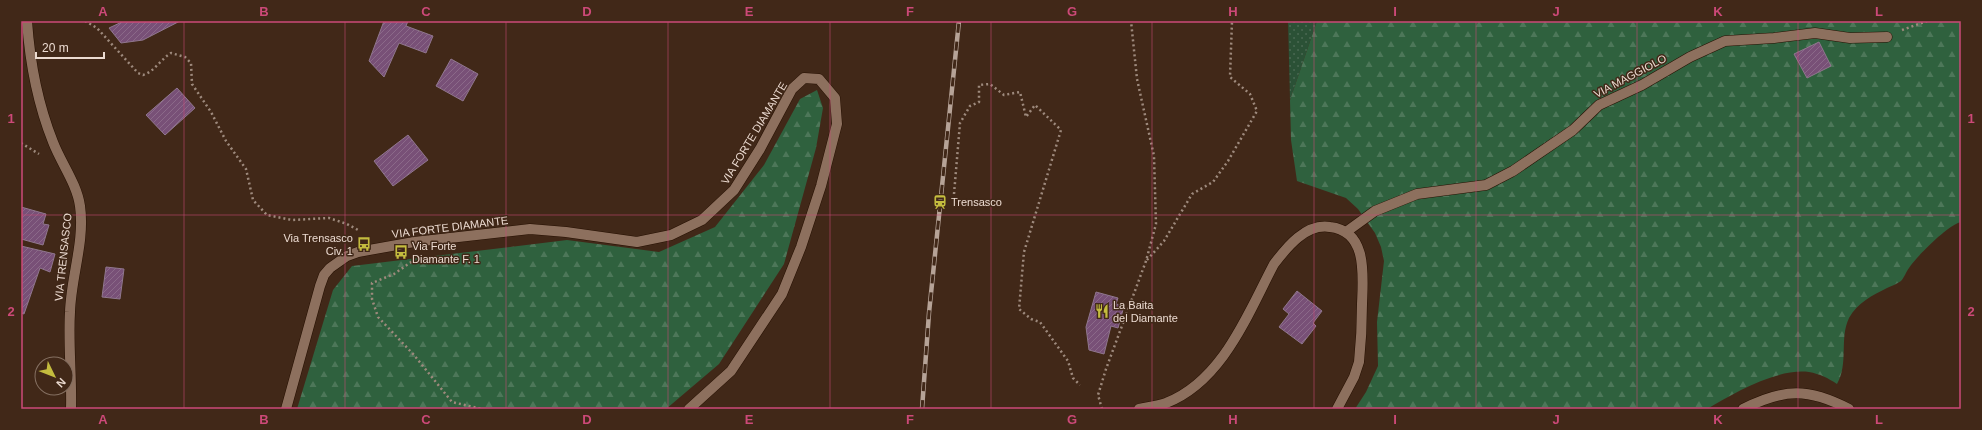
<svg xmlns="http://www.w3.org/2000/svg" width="1982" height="430" font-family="Helvetica,sans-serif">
  <defs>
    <pattern id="grass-dots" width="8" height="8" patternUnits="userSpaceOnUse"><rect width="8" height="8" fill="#2b5136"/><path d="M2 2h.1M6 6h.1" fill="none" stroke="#4a6952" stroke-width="1.8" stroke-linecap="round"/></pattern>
    <pattern id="forest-firs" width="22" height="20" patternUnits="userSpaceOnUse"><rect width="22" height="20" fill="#2f613e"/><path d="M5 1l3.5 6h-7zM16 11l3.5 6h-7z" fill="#4d7759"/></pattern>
    <pattern id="building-hatch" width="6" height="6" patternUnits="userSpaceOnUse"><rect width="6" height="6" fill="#785077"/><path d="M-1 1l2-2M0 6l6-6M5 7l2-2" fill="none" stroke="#8b6989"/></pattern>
  </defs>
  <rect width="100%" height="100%" fill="#412818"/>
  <path fill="url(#grass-dots)" d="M1288 21H1317L1290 100Z"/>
  <path fill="url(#forest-firs)" d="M1317 21H1961V222C1948 225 1917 256 1909 268 1906 272 1904 278 1901 281 1897 284 1891 286 1887 288 1873 295 1857 303 1849 318 1839 339 1849 363 1837 384 1828 378 1820 374 1809 372 1777 368 1734 393 1707 409H1355L1366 392 1378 366 1377 322 1384 261 1381 247 1375 233 1358 209 1346 198 1297 181 1291 140 1290 100Z
    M817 90 823 108 816 148 784 264 719 364 666 409H297L333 290 352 266 567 240 659 252 715 227 764 165 800 99Z"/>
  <path fill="url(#building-hatch)" stroke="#90778e" d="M124 21H180L143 40 121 43 109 28Z
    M384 21H408L406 26 433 36 426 53 399 43 384 77 369 61Z
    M1819 42 1831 66 1807 78 1794 54Z
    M451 59 478 74 463 101 436 86Z
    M177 88 195 108 165 135 146 115Z
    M408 135 428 160 393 186 374 161Z
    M21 207 46 214 43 224 49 225 43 245 21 239Z
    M21 246 55 254 50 272 40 268 24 314 21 313Z
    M106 267 124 269 120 299 102 297Z
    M1297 291 1322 311 1313 323 1316 326 1302 344 1279 327 1289 314 1283 309Z
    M1096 292 1118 298 1116 304 1124 306 1118 328 1111 326 1104 354 1089 350 1086 327Z"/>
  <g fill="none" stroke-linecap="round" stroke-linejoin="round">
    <defs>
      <path id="minor" d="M1346 232 1375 211 1417 194 1486 185 1513 171 1573 130 1599 105 1642 85 1690 57 1725 41 1774 38 1815 33 1850 38 1887 37
        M1743 409C1784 388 1809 388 1849 409"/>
      <path id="secondary" d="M27 21C30 64 37 102 53 142 61 163 77 184 80 206 85 241 71 277 70 312 68 344 72 377 71 409
        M286 409 320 286 324 275 330 268 347 256 358 252 414 242 530 229 566 232 637 242 671 235 702 220 734 190 760 149 792 89 804 78 819 79 835 98 837 124 821 186 801 247 782 294 731 371 689 409
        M1139 409C1148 407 1157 406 1166 403 1223 381 1248 313 1274 264 1287 247 1306 223 1330 227 1368 231 1363 276 1362 304 1362 324 1361 343 1359 362L1354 377 1337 409"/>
    </defs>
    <use href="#minor" stroke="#261002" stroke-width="11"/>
    <use href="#secondary" stroke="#261002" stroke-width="11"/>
    <path stroke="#9e8a7d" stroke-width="2.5" stroke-dasharray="2 3" stroke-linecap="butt" d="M85 21 97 28 138 73 143 75C154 72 161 59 171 53L185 57 191 63 192 84 211 112 226 141 246 169 253 200 267 215 292 220 329 218 347 224 360 231
      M1902 30 1927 21
      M21 143 39 154
      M954 194 960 123 970 106 979 102V85L990 84 1004 95 1020 92 1026 117 1035 105 1061 130 1024 252 1019 309 1031 319 1040 322 1068 361 1073 378 1080 385
      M414 258V260L394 274 372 283V299L378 317 414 355 452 402 482 409
      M1147 260 1164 241 1192 194 1213 182 1228 161 1257 111 1250 94 1230 77 1232 21
      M1102 409 1098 395 1106 369 1146 261 1156 224 1154 156 1137 79 1131 21"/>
    <use href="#minor" stroke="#8d705e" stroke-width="10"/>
    <use href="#secondary" stroke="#8d705e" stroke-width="10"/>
    <defs>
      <path id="rail" d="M922 409 929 313 959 21"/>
    </defs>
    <use href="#rail" stroke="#b6a397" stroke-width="4.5"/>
    <use href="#rail" stroke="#412818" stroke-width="3" stroke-dasharray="9" stroke-linecap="butt"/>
  </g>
  <path fill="none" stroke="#cc4978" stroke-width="1" stroke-opacity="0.55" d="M184 21V409M345 21V409M506 21V409M668 21V409M830 21V409M991 21V409M1152 21V409M1314 21V409M1476 21V409M1637 21V409M1798 21V409M21 215H1961"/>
  <defs>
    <symbol id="station-bare" viewBox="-9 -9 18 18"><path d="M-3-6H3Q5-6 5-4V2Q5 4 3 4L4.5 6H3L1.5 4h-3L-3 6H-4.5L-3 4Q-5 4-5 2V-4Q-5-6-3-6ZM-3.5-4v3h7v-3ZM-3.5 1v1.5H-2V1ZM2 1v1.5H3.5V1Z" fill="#c4bc3e" stroke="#412818" stroke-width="2.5" paint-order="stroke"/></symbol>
    <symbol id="bus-bare" viewBox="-9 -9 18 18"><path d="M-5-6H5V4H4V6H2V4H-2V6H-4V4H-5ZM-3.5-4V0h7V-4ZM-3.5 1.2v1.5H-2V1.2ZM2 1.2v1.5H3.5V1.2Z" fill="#c4bc3e" stroke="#412818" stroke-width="2.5" paint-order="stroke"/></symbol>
    <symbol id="restaurant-bare" viewBox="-9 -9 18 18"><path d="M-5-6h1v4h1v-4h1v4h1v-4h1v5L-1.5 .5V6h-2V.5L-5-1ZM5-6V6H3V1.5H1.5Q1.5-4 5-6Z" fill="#c4bc3e" stroke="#412818" stroke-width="2.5" paint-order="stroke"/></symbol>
  </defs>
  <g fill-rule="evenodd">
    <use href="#station-bare" x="930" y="192" width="20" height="20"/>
    <use href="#bus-bare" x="354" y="234" width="20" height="20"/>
    <use href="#bus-bare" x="391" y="242" width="20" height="20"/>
    <use href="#restaurant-bare" x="1092" y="301" width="20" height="20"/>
  </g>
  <g text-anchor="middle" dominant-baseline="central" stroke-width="3" stroke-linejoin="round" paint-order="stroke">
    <g font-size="11" fill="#ecdbd1" stroke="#412818">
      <text transform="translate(1630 76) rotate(-28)">VIA MAGGIOLO</text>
      <text transform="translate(754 133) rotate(-59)">VIA FORTE DIAMANTE</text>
      <text transform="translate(450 227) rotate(-7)">VIA FORTE DIAMANTE</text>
      <text transform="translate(63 257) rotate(-84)">VIA TRENSASCO</text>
    </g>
    <g font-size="11" fill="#ecdbd1" stroke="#412818" text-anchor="start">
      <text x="951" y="202">Trensasco</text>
      <text x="353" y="238" text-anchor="end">Via Trensasco<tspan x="353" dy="13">Civ. 1</tspan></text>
      <text x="412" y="246">Via Forte<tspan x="412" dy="13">Diamante F. 1</tspan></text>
      <text x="1113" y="305">La Baita<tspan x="1113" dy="13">del Diamante</tspan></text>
    </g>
  </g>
  <rect width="1982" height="430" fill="none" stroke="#412818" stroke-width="44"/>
  <g transform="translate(54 376) rotate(133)"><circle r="19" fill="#412818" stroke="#857062"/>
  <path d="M0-3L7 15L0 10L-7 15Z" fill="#c4bc3e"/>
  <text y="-6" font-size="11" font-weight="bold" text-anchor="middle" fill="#ecdbd1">N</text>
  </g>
  <path d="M36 52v6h68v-6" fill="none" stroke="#ecdbd1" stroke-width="2"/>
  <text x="42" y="52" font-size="12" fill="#ecdbd1" stroke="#412818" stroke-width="3" paint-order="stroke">20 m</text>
  <rect x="22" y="22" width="1938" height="386" fill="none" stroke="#cc4978" stroke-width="1.5"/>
  <g font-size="13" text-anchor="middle" font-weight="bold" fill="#cc4978">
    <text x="103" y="16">A</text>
    <text x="264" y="16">B</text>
    <text x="426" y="16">C</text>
    <text x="587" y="16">D</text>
    <text x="749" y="16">E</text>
    <text x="910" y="16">F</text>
    <text x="1072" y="16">G</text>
    <text x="1233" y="16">H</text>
    <text x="1395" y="16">I</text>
    <text x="1556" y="16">J</text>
    <text x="1718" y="16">K</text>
    <text x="1879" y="16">L</text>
    <text x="11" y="123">1</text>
    <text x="1971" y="123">1</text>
    <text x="11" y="316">2</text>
    <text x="1971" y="316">2</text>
    <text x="103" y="424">A</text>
    <text x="264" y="424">B</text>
    <text x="426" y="424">C</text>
    <text x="587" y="424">D</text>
    <text x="749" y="424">E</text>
    <text x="910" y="424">F</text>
    <text x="1072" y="424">G</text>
    <text x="1233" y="424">H</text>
    <text x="1395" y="424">I</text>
    <text x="1556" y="424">J</text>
    <text x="1718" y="424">K</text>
    <text x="1879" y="424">L</text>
  </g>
</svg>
